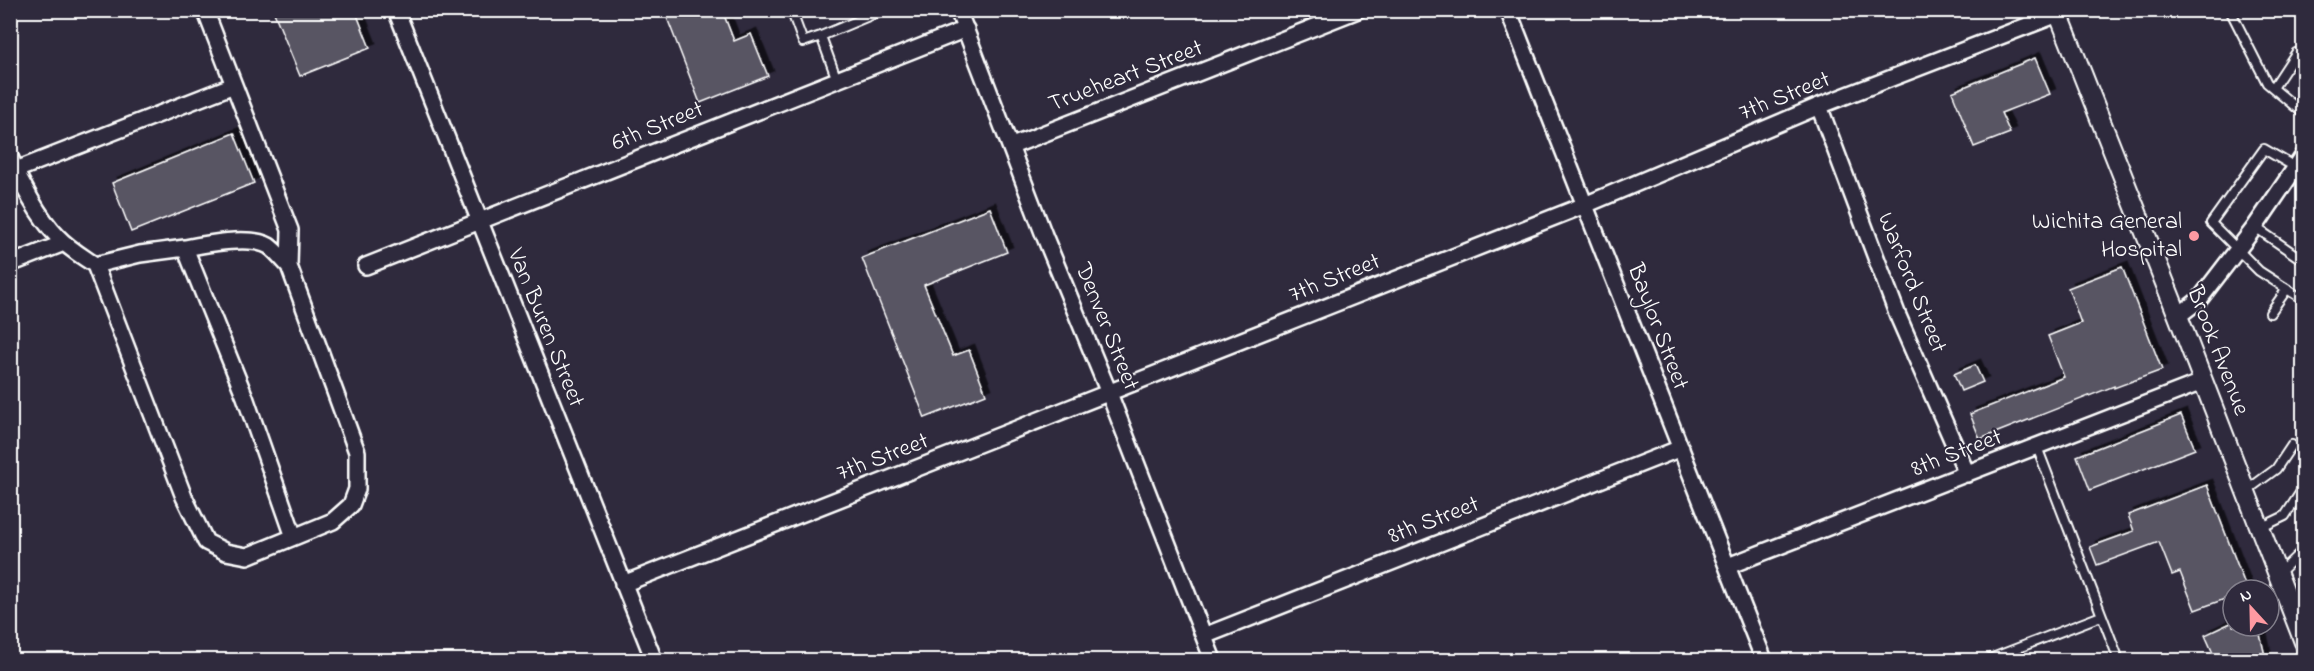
<svg xmlns="http://www.w3.org/2000/svg" width="2314" height="671" font-family="'Indie Flower',sans-serif">
  <defs>
    <filter id="shadow"><feDropShadow dx="5.5" dy="-5.5" stdDeviation="0" flood-color="#0009"/></filter>
  </defs>
  <rect width="100%" height="100%" fill="#2f2a3d"/>
  <filter id="ink" filterUnits="userSpaceOnUse"><feTurbulence type="fractalNoise" baseFrequency=".0167" numOctaves="2"/><feDisplacementMap in="SourceGraphic" scale="12" xChannelSelector="R" yChannelSelector="G"/><feConvolveMatrix kernelMatrix="1 2 1 2 8 2 1 2 1" color-interpolation-filters="sRGB"/></filter>
  <g filter="url(#ink)">
    <path fill="#595564" stroke="#fff" stroke-width="1.5" filter="url(#shadow)" d="M273 10H355L370 48 300 76Z
      M664 10H722L734 41 751 34 768 76 700 103Z
      M2035 58 2050 94 2001 113 2010 133 1974 147 1952 92Z
      M234 133 254 183 131 232 112 183Z
      M990 208 1007 252 924 285 953 356 969 350 986 394 925 418 862 258Z
      M2122 267 2162 370 2114 388V386L1980 439 1970 414 2064 377 2048 336 2081 323 2068 288Z
      M1975 365 1983 382 1961 391 1954 374Z
      M2181 415 2195 449 2090 490 2077 456Z
      M2207 485 2247 590H2233V596L2195 610 2180 572 2172 575 2159 542 2097 565 2090 547 2134 531 2128 515Z
      M2233 622V626H2258L2266 660H2216L2205 635Z"/>
    <g fill="none" stroke-linecap="round" stroke-linejoin="round">
      <defs>
        <path id="service" d="M2230 10 2267 83 2304 114
          M793 15 803 42 821 36
          M837 80 821 36 883 10
          M2273 88 2296 53
          M2295 167 2264 149 2211 223 2259 271 2304 300
          M2255 227 2297 256 2304 248
          M2270 313 2287 289
          M2037 447 2119 660
          M2246 491 2276 469 2292 445
          M2260 528 2285 516 2304 487
          M2278 574 2304 549
          M1987 660 2101 616"/>
        <path id="minor" d="M205 10 290 230 289 266
          M396 10 654 660
          M958 10 1044 235 1109 393 1213 660
          M1508 10 1764 660
          M1819 106 1898 316 1967 474
          M1012 146 1358 10
          M10 157C20 182 39 218 58 237 68 248 82 256 95 265L184 497 206 542 226 552 247 556 294 537 245 397 185 248 140 254 95 265
          M16 170 234 85
          M185 248C205 244 250 235 269 246 276 251 283 260 289 266L357 452V489L351 505 333 521 294 537
          M10 264 64 243
          M366 266 966 29
          M2178 316 2199 300 2255 227 2304 155
          M1728 566 2202 382
          M623 584 1585 205 1819 106 2058 14V10
          M1204 636 1681 448"/>
        <path id="tertiary" d="M2057 10 2178 316 2304 642"/>
      </defs>
      <use href="#service" stroke="#fff" stroke-width="12"/>
      <use href="#minor" stroke="#fff" stroke-width="20"/>
      <use href="#tertiary" stroke="#fff" stroke-width="22"/>
      <use href="#service" stroke="#2f2a3d" stroke-width="8"/>
      <use href="#minor" stroke="#2f2a3d" stroke-width="15"/>
      <use href="#tertiary" stroke="#2f2a3d" stroke-width="18"/>
    </g>
  </g>
  <circle fill="#ff9aa2" stroke="#2f2a3d" stroke-width="2" cx="2194" cy="236" r="6"/>
  <g text-anchor="middle" dominant-baseline="central" stroke-width="4.5" stroke-linejoin="round" paint-order="stroke">
    <g font-size="24" fill="#fff" stroke="#2f2a3d">
      <text transform="translate(1126 77) rotate(-21)">Trueheart Street</text>
      <text transform="translate(1785 97) rotate(-22)">7th Street</text>
      <text transform="translate(658 127) rotate(-22)">6th Street</text>
      <text transform="translate(1335 279) rotate(-22)">7th Street</text>
      <text transform="translate(1911 283) rotate(68)">Warford Street</text>
      <text transform="translate(1106 327) rotate(68)">Denver Street</text>
      <text transform="translate(1657 327) rotate(69)">Baylor Street</text>
      <text transform="translate(545 328) rotate(68)">Van Buren Street</text>
      <text transform="translate(2217 351) rotate(69)">Brook Avenue</text>
      <text transform="translate(1957 454) rotate(-21)">8th Street</text>
      <text transform="translate(883 458) rotate(-21)">7th Street</text>
      <text transform="translate(1434 521) rotate(-21)">8th Street</text>
    </g>
    <g font-size="24" fill="#fff" stroke="#2f2a3d" text-anchor="end">
      <text x="2182" y="222">Wichita General<tspan x="2182" dy="28">Hospital</tspan></text>
    </g>
  </g>
  <rect width="2314" height="671" fill="none" stroke="#2f2a3d" stroke-width="36"/>
  <rect x="18" y="18" width="2278" height="635" fill="none" stroke="#fff" stroke-width="2" filter="url(#ink)"/>
  <g transform="translate(2251 608) rotate(338)"><circle r="28" fill="#2f2a3d" stroke="#827f8b" stroke-width="1.5"/>
  <path d="M0-4.5L10 22L0 15L-10 22Z" fill="#ff9aa2"/>
  <text y="-9" font-size="16" font-weight="bold" text-anchor="middle" fill="#ffffff">N</text>
  </g>
</svg>
